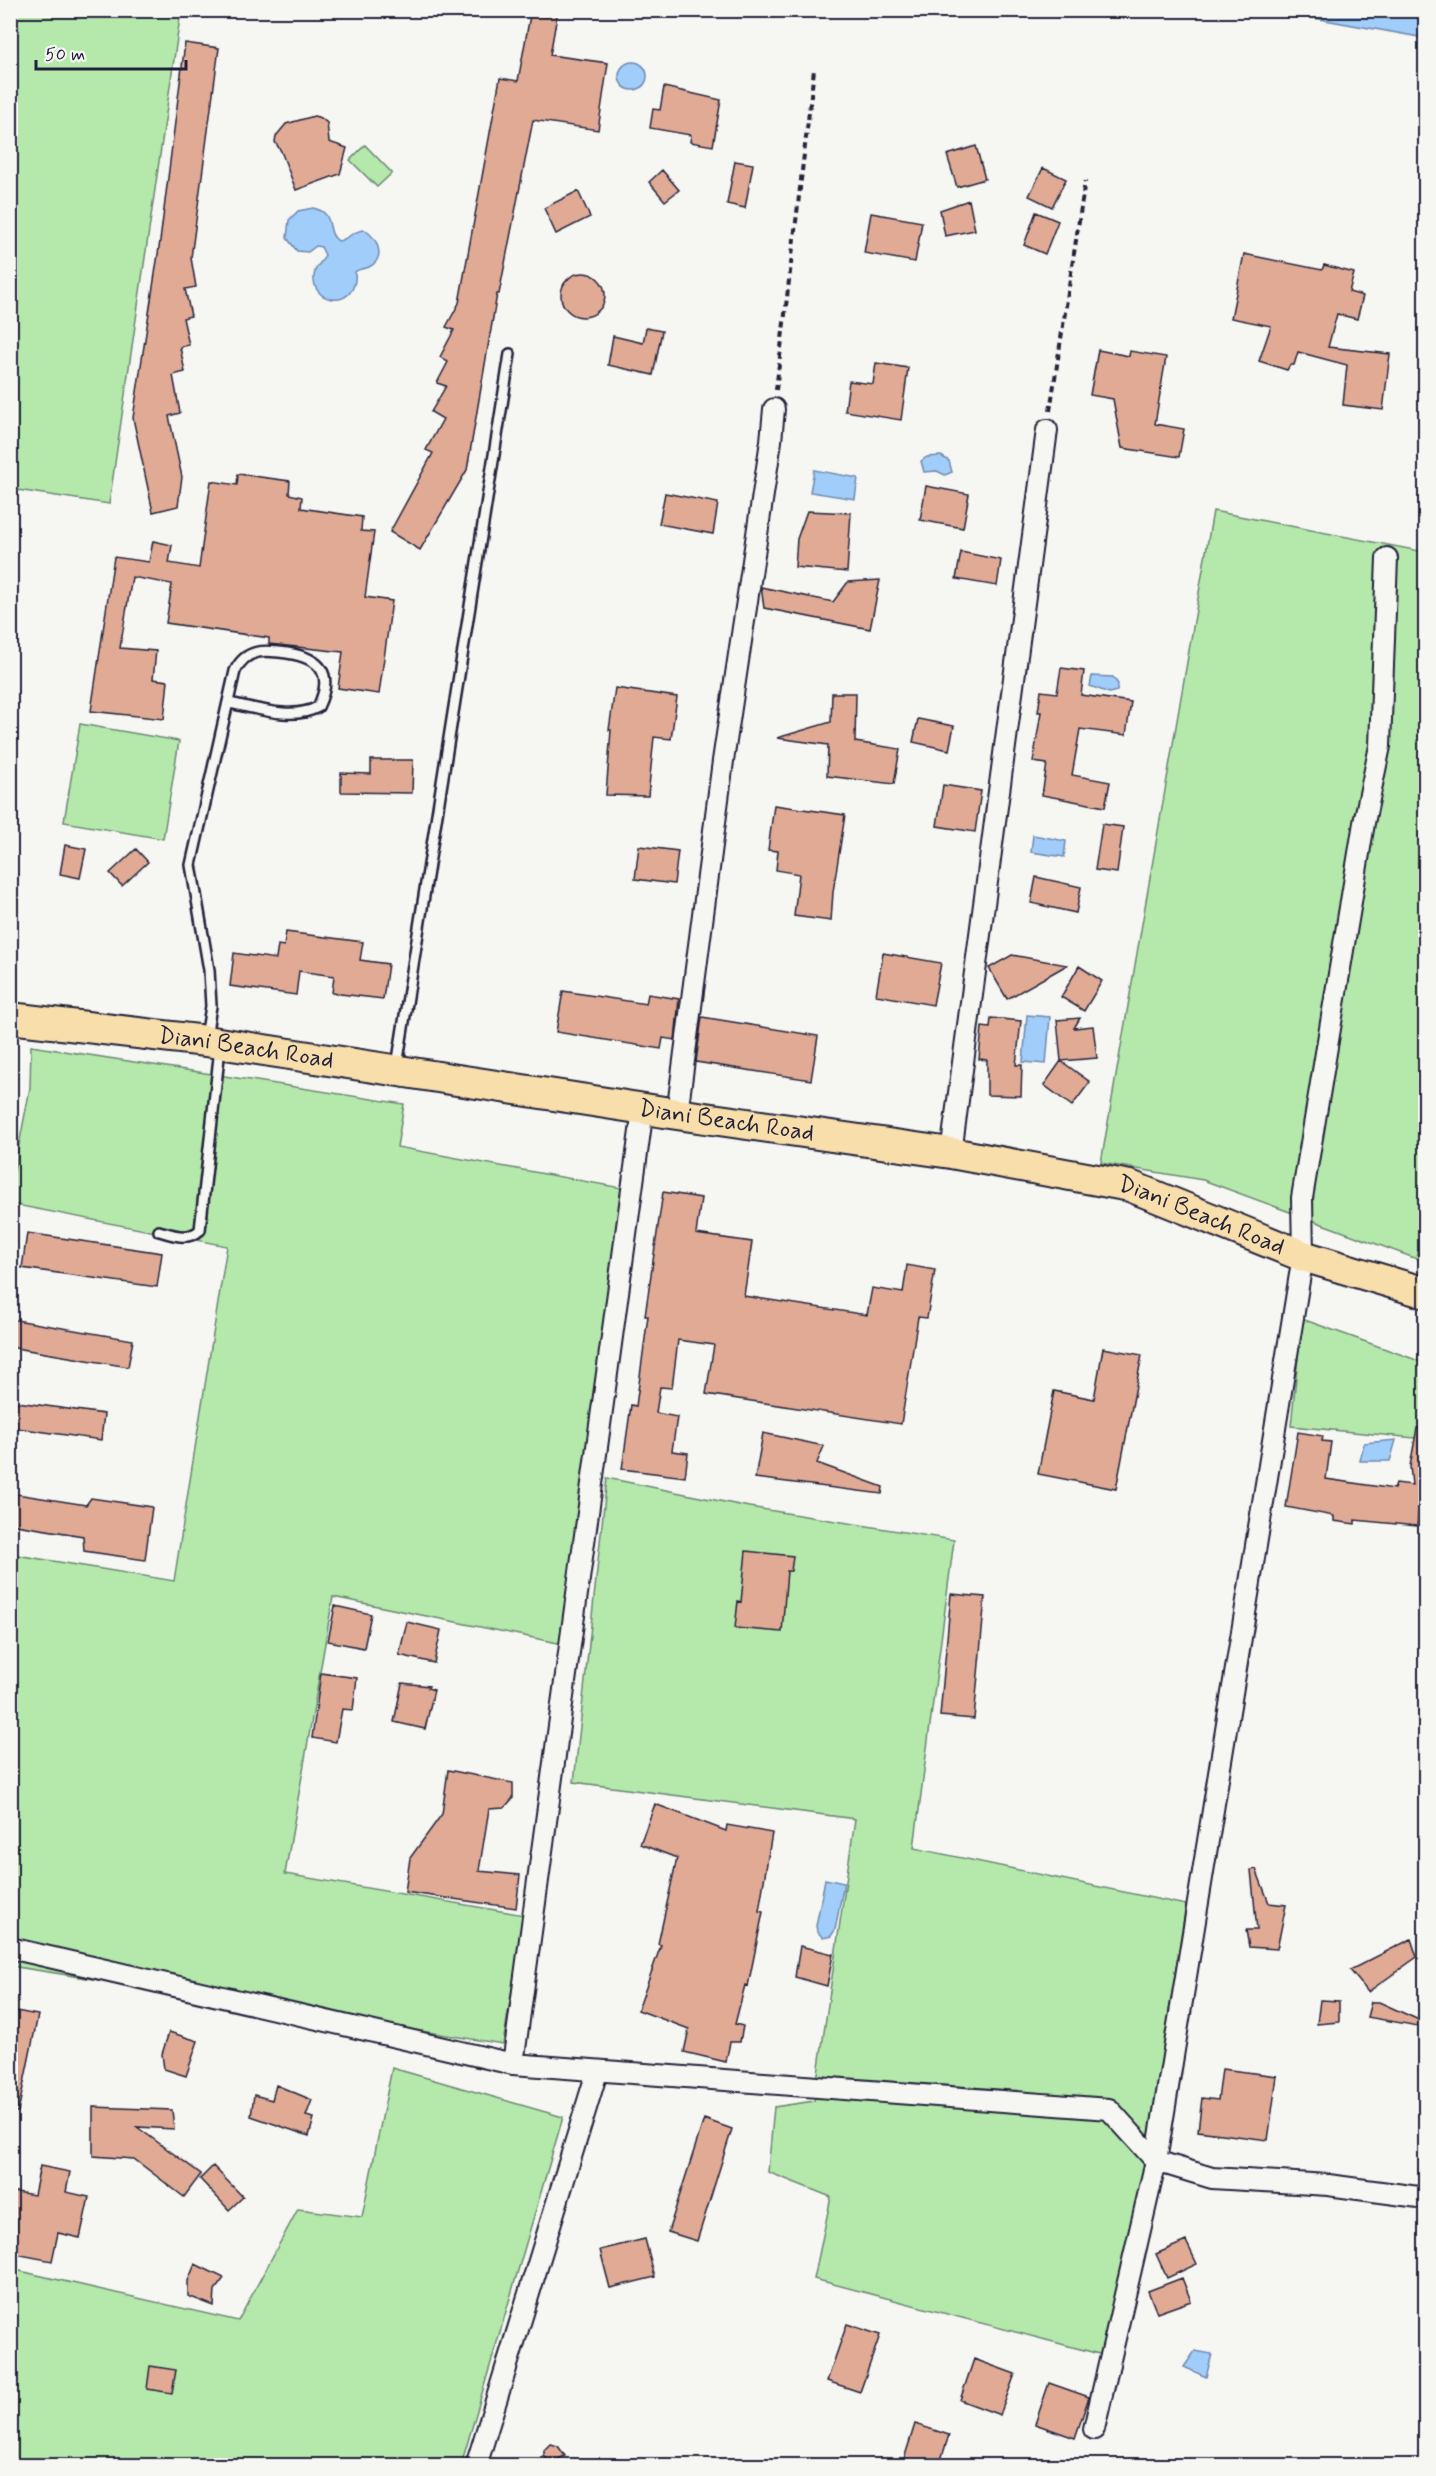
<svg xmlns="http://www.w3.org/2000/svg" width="1436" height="2476" font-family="Mynerve,sans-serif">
  <rect width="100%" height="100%" fill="#f6f6f2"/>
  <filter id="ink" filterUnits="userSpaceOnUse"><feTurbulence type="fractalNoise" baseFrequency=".0167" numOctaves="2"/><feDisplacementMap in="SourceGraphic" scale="12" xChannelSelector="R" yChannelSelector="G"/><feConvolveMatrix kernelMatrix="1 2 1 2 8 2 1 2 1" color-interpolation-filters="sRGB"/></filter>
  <g filter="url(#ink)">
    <path fill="#b4e9ab" stroke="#6b8673" stroke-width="1.5" d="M11 10 181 11 109 504 11 489Z
      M365 145 392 173 377 187 350 160Z
      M1213 511 1425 552V1262L1203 1180 1101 1163Z
      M80 724 179 741 163 839 64 822Z
      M31 1046 404 1104 397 1147 627 1189 563 1644 333 1597 285 1874 524 1915 503 2044 11 1966 10 1554 174 1581 227 1246 11 1204V1187L30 1088Z
      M1302 1319 1425 1363V1439L1291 1426Z
      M607 1478 749 1507 954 1540 914 1848 1186 1905 1140 2195 1103 2355 814 2279 831 2197 768 2172 774 2107 814 2101 855 1819 574 1782Z
      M392 2068 563 2117 461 2465 11 2466V2269L238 2321 298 2209 362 2217Z"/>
    <path fill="#a0cdfa" stroke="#6e89ae" stroke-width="1.5" d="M1275 11H1425V38Z
      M619 76a14 14 0 1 1 28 0a14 14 0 1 1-28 0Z
      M313 208C337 213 324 231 338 241 349 239 353 230 365 230 377 238 387 258 369 267 363 270 360 267 355 272 359 312 306 305 315 271 317 264 323 262 325 255L321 247 316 246 308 252 297 251 287 238 289 220 298 211Z
      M941 456 949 461 952 472 945 475 937 471 924 472 921 461 927 457Z
      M814 470 858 478 855 499 810 492Z
      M1092 676 1113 677 1118 684 1117 691 1109 693 1090 686Z
      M1033 835 1066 841 1064 857 1031 852Z
      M1027 1015 1050 1017 1046 1064 1023 1062Z
      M1396 1440 1390 1461H1360L1364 1443Z
      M825 1879 844 1883 835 1930 831 1936 823 1938 817 1931 816 1926Z
      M1195 2351 1212 2354 1206 2377 1184 2367Z"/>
    <path fill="#e0aa95" stroke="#22223b" stroke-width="1.5" d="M531 10H558L550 55 608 63 598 130 533 120 499 294H497L467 470 420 550 390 532 433 453 426 450 443 419 431 412 446 386 437 383 448 362 440 357 454 330 446 327 459 303 500 78 518 81Z
      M185 43 219 48 191 258 196 287 185 289 191 316 183 318 189 345 180 347 185 372 173 375 180 413 169 416 182 477 178 506 153 512 133 418 160 241Z
      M664 87 721 100 713 146 690 142 691 135 650 128 653 109 660 110Z
      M314 116 321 118 327 123 329 142 347 148 340 174 296 190 281 151 275 142 276 136 286 124Z
      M976 146 985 179 957 187 947 155Z
      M735 161 753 164 745 208 727 204Z
      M1043 168 1066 179 1052 207 1029 196Z
      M662 170 679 190 665 201 649 182Z
      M578 191 590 217 556 234 544 208Z
      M969 200 975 230 945 236 940 210Z
      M1036 212 1058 221 1045 254 1024 245Z
      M871 213 922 222 915 262 864 253Z
      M1244 254 1322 270 1324 265 1354 273 1349 292 1363 296 1357 319 1337 314 1328 347 1390 354 1383 410 1343 405 1347 365 1298 352 1294 365H1290L1287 370 1259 361 1271 326 1231 318Z
      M561 295a22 22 0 1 1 44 0a22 22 0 1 1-44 0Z
      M646 328 662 331 653 375 608 365 613 336 643 343Z
      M1098 350 1129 356 1130 351 1166 357 1155 424 1184 429 1179 457 1122 448 1113 399 1090 395Z
      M876 363 908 368 901 420 845 411 849 381 873 384Z
      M238 474 290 481 289 494 302 497 301 508 362 517 361 531 374 532 365 597 392 601 379 694 338 688 343 652 269 644V638L166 623 172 584 132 577 120 648 156 651 153 679 168 681 164 719 91 711 114 557 149 562 153 541 172 545 169 563 199 568 211 481 237 485Z
      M926 486 969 494 963 528 920 520Z
      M665 493 718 503 713 534 659 524Z
      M807 511 851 513 847 572 795 567 797 539Z
      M961 552 1001 560 997 586 956 579Z
      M880 580 870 629 764 608 761 587 833 602 848 582Z
      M1061 668 1084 671 1081 695 1131 702 1126 735 1080 729 1072 775 1110 782 1105 807 1042 795 1047 764 1033 762 1041 712H1038L1041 691 1057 693Z
      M615 688 677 697 671 739 654 737 648 796 606 795 611 730H609Z
      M832 693H856L855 742 900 749 894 784 827 776 828 745 777 738 831 722Z
      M918 719 954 726 949 750 913 742Z
      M371 760H413L412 793 341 792V773L371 774Z
      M943 785 981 791 975 832 937 826Z
      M774 805 845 815 833 892 831 921 794 916 799 874 776 870 778 851 768 850Z
      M1102 824 1123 827 1117 873 1095 870Z
      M65 845 86 849 80 878 60 874Z
      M639 846 678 851 674 884 635 879Z
      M136 849 148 862 122 886 110 873Z
      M1036 877 1081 887 1076 913 1031 903Z
      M286 932 363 942 360 960 388 964 383 999 332 993 334 976 299 971 296 995 230 986 234 953 276 959 278 945 284 946Z
      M883 953 941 963 933 1005 876 995Z
      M1012 955 1067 965 1007 999 989 968Z
      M1079 966 1102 981 1084 1011 1061 997Z
      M563 991 646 1004 648 994 679 999 675 1040 663 1038 661 1049 556 1032Z
      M702 1017 818 1036 811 1080 696 1062Z
      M991 1018 1021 1021 1016 1065H1022L1021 1096 987 1095V1060L979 1059 982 1027 990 1028Z
      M1080 1018 1074 1028 1093 1026 1097 1058 1061 1061 1057 1020Z
      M1061 1061 1090 1082 1072 1106 1044 1085Z
      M663 1192 701 1198 696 1234 752 1242 744 1296 867 1315 872 1288 903 1293 907 1265 935 1270 927 1318 918 1317 901 1424 706 1394 714 1345 678 1340 672 1388 660 1387 656 1413 677 1417 672 1451 688 1453 685 1477 622 1469 631 1405 636 1406 648 1316H645Z
      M27 1233 162 1253 157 1287 22 1268Z
      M10 1319 133 1340 128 1367 10 1347Z
      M1103 1348 1142 1355 1116 1489 1038 1474 1054 1391 1094 1399Z
      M10 1401 104 1414 101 1440 10 1427Z
      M1417 1428H1425V1507H1419L1417 1526 1355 1520V1524L1334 1521V1516L1286 1507 1298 1432 1323 1436 1322 1441 1331 1442 1326 1479 1394 1489 1396 1483 1412 1485 1410 1466Z
      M763 1433 824 1446 817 1463 883 1487 882 1494 755 1478Z
      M10 1493 86 1505 91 1498 152 1507 145 1560 84 1551 83 1536 10 1524Z
      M746 1551 793 1556 791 1571H787L782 1632 735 1628 738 1601 741 1602Z
      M951 1594 985 1597 974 1719 940 1716Z
      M335 1606 371 1614 364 1648 328 1641Z
      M407 1622 441 1630 434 1663 399 1655Z
      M321 1673 357 1678 353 1710 342 1709 336 1742 312 1738Z
      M402 1683 429 1686 428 1688 434 1690 425 1729 394 1722Z
      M448 1770 513 1783V1798L504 1808 489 1809 479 1871 520 1875 516 1908 405 1892 410 1858 442 1814Z
      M655 1804 726 1831 727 1825 772 1833 759 1911 763 1912 748 1986 745 1985 735 2024 743 2026 740 2042H730L726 2062 684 2052 689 2029 638 2010 661 1945 658 1944 677 1858 640 1844Z
      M1256 1869 1269 1903 1286 1905 1277 1949 1249 1947 1246 1930H1257L1251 1870Z
      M1411 1939 1417 1957 1368 1992 1350 1970Z
      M800 1946 833 1954 827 1986 795 1977Z
      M1320 2000 1339 2001V2022L1317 2024Z
      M1371 2002H1379L1419 2020 1418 2026 1367 2017Z
      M16 2011 38 2015 18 2112 10 2111V2037Z
      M169 2032 198 2041 186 2076 164 2069 162 2054Z
      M1222 2069 1277 2076 1268 2140 1198 2131 1202 2098 1218 2100Z
      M276 2085 312 2100 306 2116 314 2118 309 2136 251 2116 254 2095 272 2100Z
      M93 2107 172 2110 174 2129 137 2127 201 2174 184 2197 134 2159 93 2156Z
      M704 2119 732 2129 697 2241 668 2232Z
      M40 2166 70 2172 66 2192 89 2197 80 2238 58 2233 52 2261 10 2253V2191L34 2195Z
      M213 2166 243 2197 229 2210 200 2179Z
      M645 2239 655 2277 610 2288 600 2250Z
      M1186 2241 1197 2264 1167 2278 1156 2254Z
      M195 2264 224 2278 215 2290 214 2306 188 2296V2281Z
      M1182 2278 1191 2301 1157 2313 1148 2291Z
      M847 2324 880 2335 860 2392 827 2381Z
      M974 2359 1015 2374 1000 2415 960 2400Z
      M150 2366 176 2370 172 2393 147 2389Z
      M1049 2383 1089 2397 1075 2438 1035 2424Z
      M915 2424 949 2435 939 2466H913L903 2462Z
      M550 2444 558 2446 565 2456 554 2461 548 2460 544 2456V2450Z"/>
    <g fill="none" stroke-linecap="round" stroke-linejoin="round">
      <defs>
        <path id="service" d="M206 1038 211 1006 209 970 191 865 235 671C246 648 265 650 287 653 321 658 334 674 318 707 292 721 256 708 229 703
          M397 1066 510 354
          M159 1231C174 1235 188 1241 200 1230L220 1048"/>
        <path id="minor" d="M677 1114 723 761 771 441 774 409
          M951 1153 1047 430
          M10 1948 513 2064 1109 2109 1156 2161 1212 2178 1328 2185 1426 2198
          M513 2064 643 1109
          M1094 2429 1156 2161 1303 1256 1302 1198 1364 823 1380 746 1387 558
          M476 2466 597 2072"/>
        <g id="primary">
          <path id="s1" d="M10 1018 206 1041 677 1114 951 1153 1130 1186 1303 1256 1426 1293"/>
        </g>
      </defs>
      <use href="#service" stroke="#22223b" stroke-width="14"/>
      <use href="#minor" stroke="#22223b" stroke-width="24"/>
      <use href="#primary" stroke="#22223b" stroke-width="34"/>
      <path stroke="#22223b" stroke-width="4" stroke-dasharray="6 4.5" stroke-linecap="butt" d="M776 390 814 70
        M1050 411 1085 181"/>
      <use href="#service" stroke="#f6f6f2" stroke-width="9"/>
      <use href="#minor" stroke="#f6f6f2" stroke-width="20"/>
      <use href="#primary" stroke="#f8deab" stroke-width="30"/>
    </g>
  </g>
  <g text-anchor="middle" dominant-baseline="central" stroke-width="4.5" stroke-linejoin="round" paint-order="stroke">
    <g font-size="24" fill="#22223b" stroke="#f6f6f2">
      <text stroke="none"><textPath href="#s1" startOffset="238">Diani Beach Road</textPath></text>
      <text stroke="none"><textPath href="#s1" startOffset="724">Diani Beach Road</textPath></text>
      <text stroke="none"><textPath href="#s1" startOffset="1210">Diani Beach Road</textPath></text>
    </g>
  </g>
  <rect width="1436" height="2476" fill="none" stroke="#f6f6f2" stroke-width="36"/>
  <rect x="18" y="18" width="1400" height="2440" fill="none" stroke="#22223b" stroke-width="2" filter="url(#ink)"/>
  <path d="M36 60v9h150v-9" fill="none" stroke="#22223b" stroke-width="3"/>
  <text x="45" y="60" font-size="18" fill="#22223b" stroke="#f6f6f2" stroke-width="4.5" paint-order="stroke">50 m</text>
</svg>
